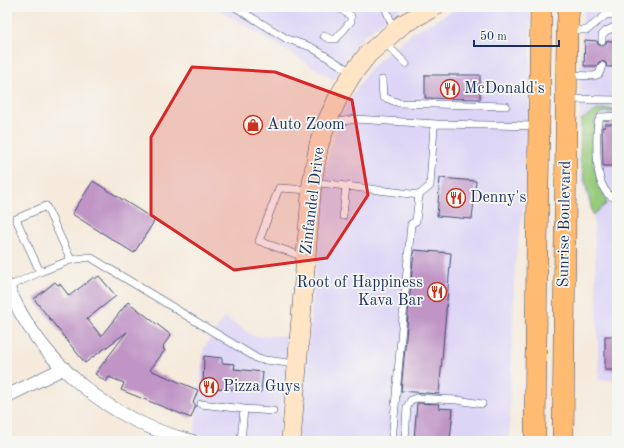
<svg xmlns="http://www.w3.org/2000/svg" width="624" height="448" font-family="'Old Standard TT',serif">
  <rect width="100%" height="100%" fill="#f6f6f2"/>
  <filter id="ink" filterUnits="userSpaceOnUse"><feTurbulence type="fractalNoise" baseFrequency=".025" numOctaves="2"/><feDisplacementMap in="SourceGraphic" scale="8" xChannelSelector="R" yChannelSelector="G"/><feConvolveMatrix kernelMatrix="1 2 1 2 8 2 1 2 1" color-interpolation-filters="sRGB"/></filter>
  <filter id="wash" filterUnits="userSpaceOnUse"><feTurbulence type="fractalNoise" baseFrequency=".012" numOctaves="4" result="noise"/><feDisplacementMap in="SourceGraphic" scale="16" xChannelSelector="R" yChannelSelector="G"/><feGaussianBlur stdDeviation="0.9" result="paint"/><feColorMatrix in="noise" values="0 0 0 0 0 0 0 0 0 0 0 0 0 0 0 0 0 1.4 0 .05"/><feComposite in="paint" operator="in"/></filter>
  <g filter="url(#wash)">
    <rect width="100%" height="100%" fill="#f5eadc"/>
    <path fill="#ddd5f6" d="M215 7H402L367 33 351 51 334 80Z
      M469 7H529L531 13 528 180 515 265 509 441H297L307 364 323 176 341 114 370 68 413 32 453 11Z
      M586 7H617V380H599L594 221 582 181 580 90 583 15Z
      M224 317 254 336H290L278 441H252L194 435 204 348Z"/>
    <path fill="#97cb7c" stroke="#597d6d" d="M599 109H617V112H602L595 119 593 165 602 192 606 199V204L593 215 580 159 581 120Z"/>
    <g id="blocks">
      <path fill="#c095c6" d="M585 40 597 41 598 44 602 46 605 45 607 41H617V67H607L606 63 602 61 599 62 597 66H584Z
        M425 75H480V99L425 98Z
        M605 124H617V165L616 166H603L602 128V127H605Z
        M440 178 476 181 472 219 437 216Z
        M93 181 155 220 134 253 72 214Z
        M414 250 451 253 439 394 401 391Z
        M99 276 116 296 87 319 101 336 128 302 171 335 163 346 164 347 163 349 165 350 150 370 198 390 193 403 196 405 191 418 121 390 124 383 109 377 106 382 95 374 127 332 85 363 34 299 55 282 58 285 60 284 69 296 94 277 95 279Z
        M605 336H617V370H605Z
        M204 356 222 358V363L235 364 234 369 263 372 261 392 203 387Z
        M417 403 439 404 438 408 453 409 450 441H414Z"/>
    </g>
  </g>
  <g filter="url(#ink)">
    <use href="#blocks" fill-opacity="0" stroke="#3c4b71" stroke-width="1"/>
    <g fill="none" stroke-linecap="round" stroke-linejoin="round">
      <defs>
        <path id="lane" d="M235 7 287 39 311 47 353 73
          M385 7 394 29
          M570 30H587L607 14 617 16
          M324 36 330 39H336L351 21V16L337 7
          M383 41 406 64
          M602 41V35L606 31 617 26
          M569 75 594 76 599 74 602 66
          M382 80 383 97 399 103 506 106
          M569 99 617 100
          M617 116 601 117 598 122 597 128C597 145 593 195 617 198
          M328 124 355 119 437 124
          M312 182 346 186
          M343 216 346 186 419 195
          M304 257 259 241 279 188 311 190
          M71 260 90 257 258 359 296 364
          M8 287 40 272 16 219 46 206 71 260 40 272
          M201 404 244 409
          M241 441 244 409 273 411
          M392 441 411 224 416 221 419 195 430 186 434 126 437 124 537 126
          M405 441 407 407 411 400 416 398 457 400 482 404"/>
        <path id="street" d="M7 285C39 362 111 422 192 441
          M7 396 64 368"/>
        <path id="secondary" d="M291 441 312 182 319 144 328 119 339 96 353 73 368 54 403 24 434 7"/>
        <path id="primary" d="M535 441 537 248 541 7
          M563 441 567 30 569 7"/>
      </defs>
      <use href="#lane" stroke="#3c4b71" stroke-width="8"/>
      <use href="#street" stroke="#3c4b71" stroke-width="14"/>
      <use href="#secondary" stroke="#3c4b71" stroke-width="20"/>
      <use href="#primary" stroke="#3c4b71" stroke-width="22"/>
      <use href="#lane" stroke="#fff" stroke-width="7"/>
      <use href="#street" stroke="#fff" stroke-width="13"/>
      <use href="#secondary" stroke="#ffe4c6" stroke-width="19"/>
      <use href="#primary" stroke="#ffbb71" stroke-width="21"/>
    </g>
  </g>
  <path fill="#d62828" fill-opacity="0.2" stroke="#d62828" stroke-width="3" stroke-linejoin="round" d="M192 67 275 72 352 100 368 195 327 258 234 270 151 215V137Z"/>
  <defs>
    <symbol id="restaurant-ring" viewBox="-11 -11 22 22"><circle r="9.5" fill="#f6f6f2" stroke="#c8321e" stroke-width="1.5"/><path d="M-5-6h1v4h1v-4h1v4h1v-4h1v5L-1.5 .5V6h-2V.5L-5-1ZM5-6V6H3V1.5H1.5Q1.5-4 5-6Z" fill="#c8321e"/></symbol>
    <symbol id="shop-ring" viewBox="-11 -11 22 22"><circle r="9.5" fill="#f6f6f2" stroke="#c8321e" stroke-width="1.5"/><path d="M-5-2.5h2.3a2.7 3.5 0 0 1 5.4 0H5L5.5 6h-11ZM-1.5-2.5h3a1.5 2.3 0 0 0-3 0Z" fill="#c8321e"/></symbol>
  </defs>
  <g fill-rule="evenodd">
    <use href="#restaurant-ring" x="439" y="78" width="22" height="22"/>
    <use href="#shop-ring" x="242" y="114" width="22" height="22"/>
    <use href="#restaurant-ring" x="445" y="187" width="22" height="22"/>
    <use href="#restaurant-ring" x="426" y="281" width="22" height="22"/>
    <use href="#restaurant-ring" x="198" y="376" width="22" height="22"/>
  </g>
  <g text-anchor="middle" dominant-baseline="central" stroke-width="3.5" stroke-linejoin="round" paint-order="stroke">
    <g font-size="16" fill="#1b2f5e" stroke="#f6f6f2" text-anchor="start">
      <text x="464" y="89">McDonald's</text>
      <text x="267" y="125">Auto Zoom</text>
      <text x="470" y="198">Denny's</text>
      <text x="423" y="283" text-anchor="end">Root of Happiness<tspan x="423" dy="18">Kava Bar</tspan></text>
      <text x="223" y="387">Pizza Guys</text>
    </g>
    <g font-size="16" fill="#1b2f5e" stroke="#f6f6f2">
      <text transform="translate(313 201) rotate(-83)">Zinfandel Drive</text>
      <text transform="translate(565 224) rotate(-89)">Sunrise Boulevard</text>
    </g>
  </g>
  <rect width="624" height="448" fill="none" stroke="#f6f6f2" stroke-width="24"/>
  <path d="M474 40v6h85v-6" fill="none" stroke="#1b2f5e" stroke-width="2"/>
  <text x="480" y="40" font-size="12" fill="#1b2f5e" stroke="#f6f6f2" stroke-width="3" paint-order="stroke">50 m</text>
</svg>
